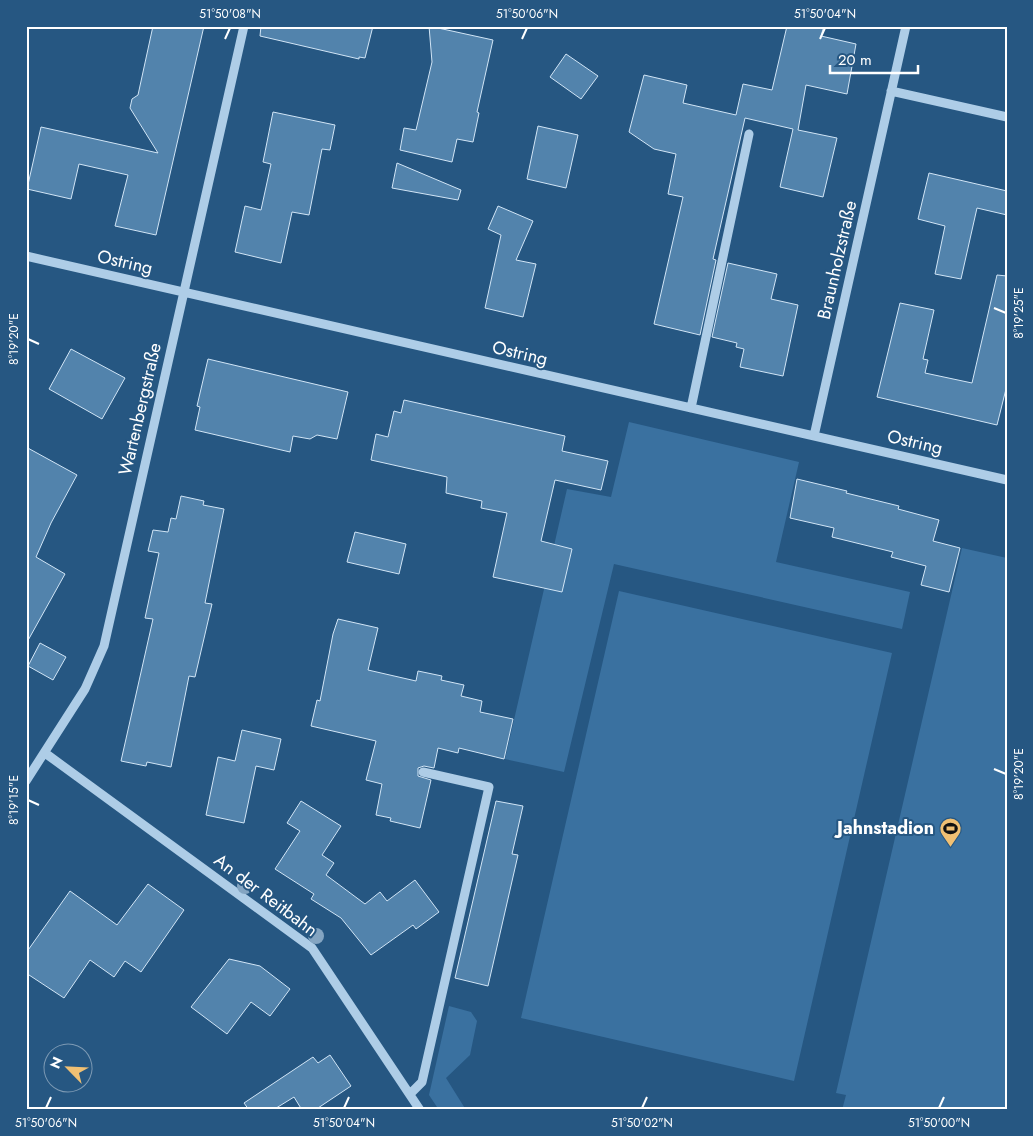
<svg xmlns="http://www.w3.org/2000/svg" width="1033" height="1136" font-family="Jost,sans-serif">
  <rect width="100%" height="100%" fill="#265782"/>
  <path fill="#3a71a0" d="M629 422 799 462 776 562 910 592 902 629 614 564 564 772 505 759 567 489 611 497Z
    M962 548 1007 558V1110H842L846 1095 836 1093Z
    M619 591 892 653 794 1081 521 1018Z
    M449 1006 471 1012 477 1021 470 1055 446 1078 466 1110H439L429 1095Z"/>
  <path fill="#5283ac" stroke="#d1e5f6" d="M153 26H204L156 235 115 226 128 175 79 164 71 199 27 189 41 127 158 153 130 108 132 99 138 95Z
    M261 26H373L365 58 359 57V59L260 36Z
    M429 26 493 40 477 112 479 113 473 142 457 139 452 162 400 150 404 128 416 130 432 62Z
    M787 26H824L821 36 856 44 847 94 806 85 798 130 837 138 823 197 780 187 793 129 745 118 713 259 716 260 700 335 654 324 683 197 668 194 676 154 654 149 629 132 644 75 687 85 683 103 736 115 743 84 772 90Z
    M566 54 598 76 581 99 550 77Z
    M273 112 335 125 330 150 322 149 309 215 292 212 281 263 235 252 245 206 261 210 271 164 263 162Z
    M538 126 578 135 566 188 527 179Z
    M397 163 461 190 458 200 392 188Z
    M929 173 1007 191V215L977 208 961 279 935 274 945 226 918 219Z
    M498 206 533 221 516 260 536 264 523 317 485 308 501 235 488 229Z
    M728 263 777 274 771 299 798 305 783 376 740 367 744 349 736 347 737 343 712 337Z
    M997 275 1007 276V385L997 425 877 397 900 303 934 310 923 359 928 360 925 373 972 383Z
    M71 349 125 378 102 419 49 389Z
    M208 359 348 392 337 439 317 435 310 439 293 436 290 452 195 430 200 407 197 406Z
    M404 400 565 436 562 451 608 461 601 490 555 480 541 541 572 549 562 592 493 577 507 513 481 508 482 501 446 493 447 477 371 460 376 434 388 437 394 411 401 413Z
    M26 447 77 475 51 523 36 557 65 574 26 644Z
    M797 479 847 491 846 493 899 506 898 509 939 520 933 541 960 548 949 592 921 585 926 566 891 557 893 552 832 537 834 528 790 518Z
    M181 496 204 501 203 505 224 509 205 603 212 604 195 677 189 676 171 767 147 762 146 766 121 761 153 619 145 618 159 553 148 551 153 530 168 532 171 518 176 519Z
    M355 532 406 544 399 574 347 562Z
    M338 619 378 628 368 670 416 681 418 671 442 676 441 680 464 685 461 696 482 701 480 712 513 719 504 759 459 748 458 753 438 748 434 768 424 766 418 768V776L431 780 420 828 390 821 391 818 376 815 382 784 366 780 376 741 311 726 317 700 320 701 333 634Z
    M40 643 66 657 53 680 28 666Z
    M242 730 281 739 274 770 256 766 244 823 206 815 218 757 235 761Z
    M301 801 341 826 322 855 334 863 326 875 365 904 380 892 387 901 415 880 439 912 416 929 413 925 371 955 341 918 311 899 314 894 275 869 300 831 287 823Z
    M496 801 523 806 512 854 518 855 488 986 455 978Z
    M148 884 184 910 141 972 125 961 114 977 90 960 64 998 26 973V953L70 891 117 925Z
    M229 959 260 966 290 989 270 1016 251 1002 227 1034 191 1007Z
    M330 1055 351 1086 315 1110H302L294 1097 273 1110H249L244 1103 313 1057 318 1063Z"/>
  <g fill="none" stroke-linecap="round" stroke-linejoin="round">
    <path stroke="#aecde7" stroke-width="9" d="M891 91 1007 117
      M26 256 1007 480
      M691 408 749 134
      M814 436 906 26
      M45 753 312 948 420 1110
      M26 781 85 689 104 646 244 26
      M410 1094 422 1082 489 787 423 772"/>
  </g>
  <g fill="#84a5c2">
    <circle cx="245" cy="886" r="8"/>
    <circle cx="316" cy="936" r="8"/>
  </g>
  <path fill="none" stroke="#fff" stroke-width="2" d="M225 39 230 28M522 39 527 28M820 39 825 28M994 308 1006 313M28 339 39 344M994 769 1006 774M28 800 39 805M46 1108 51 1097M344 1108 349 1097M642 1108 647 1097M939 1108 944 1097"/>
  <defs>
    <symbol id="stadium-pin" viewBox="-11 -11 22 30"><path d="M0 17L-7.5 6A9.5 9.5 0 1 1 7.5 6Z" fill="#f0c073" stroke="#265782"/><path d="M0-5a6.5 5 0 1 0 0 10a6.5 5 0 1 0 0-10ZM-3.5-1.8h7v3.6h-7Z" fill="#111"/></symbol>
  </defs>
  <g fill-rule="evenodd">
    <use href="#stadium-pin" x="938" y="816" width="25" height="34"/>
  </g>
  <g text-anchor="middle" dominant-baseline="central" stroke-width="4" stroke-linejoin="round" paint-order="stroke">
    <g font-size="18" fill="#fff" stroke="#265782">
      <text transform="translate(837 260) rotate(-77)">Braunholzstraße</text>
      <text transform="translate(125 262) rotate(13)">Ostring</text>
      <text transform="translate(520 353) rotate(13)">Ostring</text>
      <text transform="translate(140 409) rotate(-77)">Wartenbergstraße</text>
      <text transform="translate(915 442) rotate(13)">Ostring</text>
      <text transform="translate(266 895) rotate(37)">An der Reitbahn</text>
    </g>
    <g font-size="18" font-weight="bold" fill="#fff" stroke="#265782" text-anchor="end">
      <text x="934" y="828">Jahnstadion</text>
    </g>
  </g>
  <rect width="1033" height="1136" fill="none" stroke="#265782" stroke-width="55"/>
  <g transform="translate(68 1068) rotate(294)"><circle r="24" fill="#265782" stroke="#7d9ab4"/>
  <path d="M0-4L9 19L0 12L-9 19Z" fill="#f0c073"/>
  <text y="-8" font-size="14" font-weight="bold" text-anchor="middle" fill="#ffffff">N</text>
  </g>
  <path d="M830 65v8h88v-8" fill="none" stroke="#ffffff" stroke-width="2.5"/>
  <text x="838" y="65" font-size="15" fill="#ffffff" stroke="#265782" stroke-width="4" paint-order="stroke">20 m</text>
  <rect x="28" y="28" width="978" height="1080" fill="none" stroke="#fff" stroke-width="2"/>
  <g font-size="12" text-anchor="middle" fill="#fff">
    <text x="230" y="18">51°50'08"N</text>
    <text x="527" y="18">51°50'06"N</text>
    <text x="825" y="18">51°50'04"N</text>
    <text transform="translate(1019 313) rotate(-90)" y="4">8°19'25"E</text>
    <text transform="translate(14 339) rotate(-90)" y="4">8°19'20"E</text>
    <text transform="translate(1019 774) rotate(-90)" y="4">8°19'20"E</text>
    <text transform="translate(14 800) rotate(-90)" y="4">8°19'15"E</text>
    <text x="46" y="1127">51°50'06"N</text>
    <text x="344" y="1127">51°50'04"N</text>
    <text x="642" y="1127">51°50'02"N</text>
    <text x="939" y="1127">51°50'00"N</text>
  </g>
</svg>
